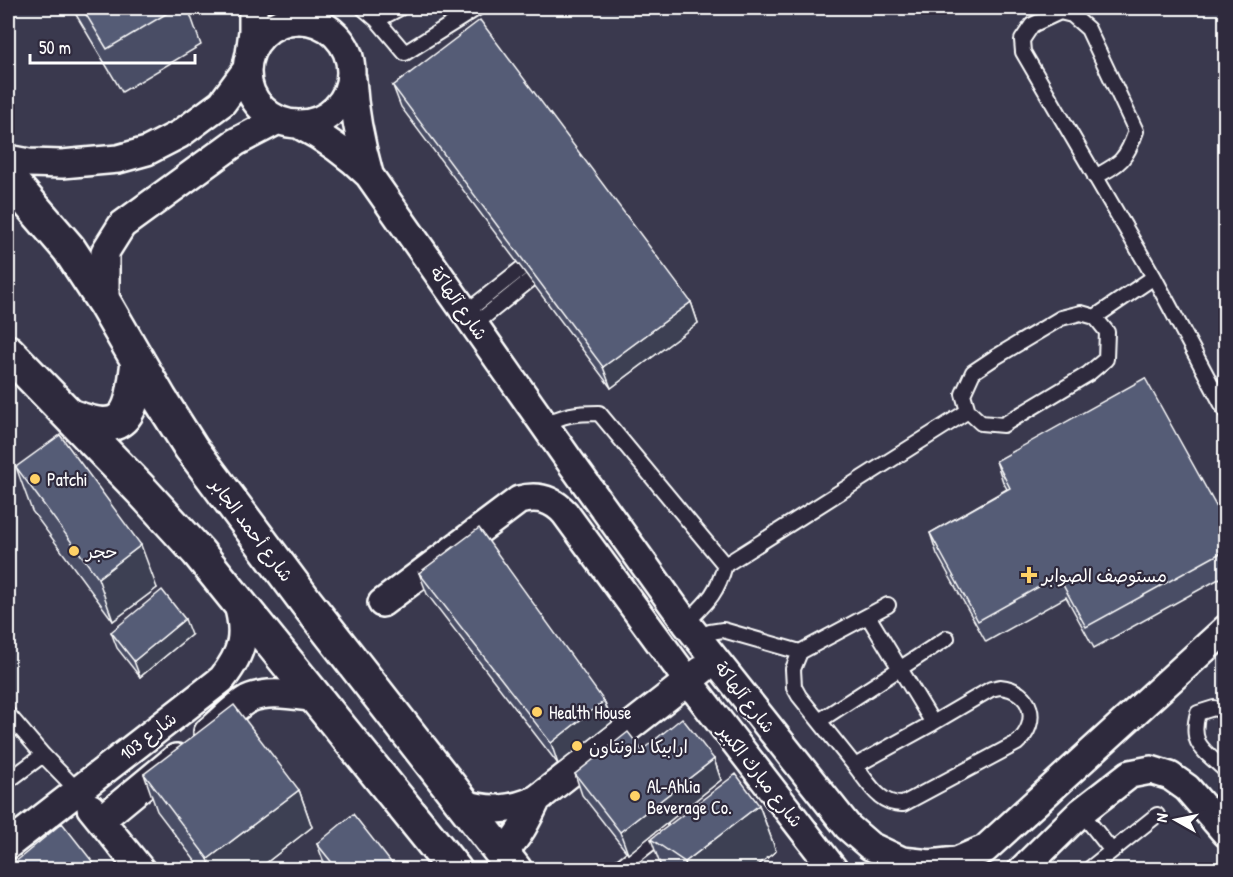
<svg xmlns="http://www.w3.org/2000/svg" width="1233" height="877" font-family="'Patrick Hand','Playpen Sans Arabic',sans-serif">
  <rect width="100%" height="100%" fill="#3a394e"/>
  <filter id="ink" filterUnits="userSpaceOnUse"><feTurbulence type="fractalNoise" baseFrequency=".0167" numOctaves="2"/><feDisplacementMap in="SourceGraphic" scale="12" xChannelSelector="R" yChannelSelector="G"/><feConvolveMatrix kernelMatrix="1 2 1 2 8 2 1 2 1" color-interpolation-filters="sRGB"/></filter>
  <g filter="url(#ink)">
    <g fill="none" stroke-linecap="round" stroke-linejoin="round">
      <defs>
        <path id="lane" d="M363 8 377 20 405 53 477 8
          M377 20 400 8
          M1095 177C1121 163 1126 160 1136 131L1088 29 1072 15 1060 12 1032 25 1022 40 1023 52 1154 277 1226 412
          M465 313 522 268
          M1081 313 1095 317 1107 332 1106 359 1088 374 1003 425 981 423 968 411 963 394 973 372 994 358 1061 318Z
          M1095 317 1154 277
          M474 325 530 280
          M544 426C562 414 578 413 599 413L725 565
          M868 616 933 723
          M686 623C707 602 717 594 725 565L968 411
          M697 637 710 632 723 630 800 652
          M1000 687C1032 690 1041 722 1017 743L903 804C879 805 869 783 855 766L933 723 991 689Z
          M1226 712 1214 708 1198 713C1189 745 1204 750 1226 771
          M8 714 43 755 78 791
          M819 721 947 638
          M855 766 799 696 794 687 793 669 800 652 888 605
          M8 781 43 755
          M1081 812 1112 851
          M616 870 665 832
          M1088 870 1157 815"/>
        <path id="street" d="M247 72a52 52 0 1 1 104 0a52 52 0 1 1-104 0Z
          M250 54 253 31V8
          M352 79C354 112 360 142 369 174
          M298 124C325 138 347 153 369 175L569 460 686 623 848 827 870 846 902 861 930 864 957 861 985 849 1226 629
          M8 159 29 163 62 164 118 159 147 151 180 134 222 103 247 69
          M105 304V252L122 225 236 142 278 120
          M382 603 519 500C538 495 552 499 565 513L688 681 834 870
          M208 732C220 723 235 706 248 699 269 689 297 696 318 698
          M462 803C489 812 511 811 537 799L702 670
          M91 808 141 870
          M101 820 176 758
          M8 845 222 679C243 652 247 635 237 601
          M502 853C519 837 527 820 537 799
          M1022 870 1081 812 1130 774 1151 770 1170 776 1187 788 1226 833"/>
        <path id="primary" d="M8 178 69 249 105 304 160 399 191 448 306 602 515 870
          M8 352 143 492 198 552 455 870
          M73 417C130 439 132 409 138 361"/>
      </defs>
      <use href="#lane" stroke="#fff" stroke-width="18"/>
      <use href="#street" stroke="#fff" stroke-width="32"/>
      <use href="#primary" stroke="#fff" stroke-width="38"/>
      <use href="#lane" stroke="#2f2a3d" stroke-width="14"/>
      <use href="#street" stroke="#2f2a3d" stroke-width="27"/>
      <use href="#primary" stroke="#2f2a3d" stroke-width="33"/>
    </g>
    <path fill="#494e65" stroke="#fff" stroke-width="1.5" d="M72 8H188L201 45 122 92Z
      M393 86 691 302 698 323 611 388 401 107Z
      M996 461 1226 524V575L1094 648 1066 597 986 642 937 554 930 533 1007 489 1003 482Z
      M16 467 157 588 113 621 32 511Z
      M419 573 604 701 612 722 558 764 427 594Z
      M111 632 191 635 140 677 117 648Z
      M642 750 714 759 721 780 628 854 582 795 575 774Z
      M144 774 299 790 312 827 257 870H202L157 811Z
      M759 805 776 851 752 870H662L651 839Z
      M317 844 397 870H330L323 860Z"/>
    <path fill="#3c4053" stroke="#fff" stroke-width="1.5" d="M691 302 698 323 611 388 603 367Z
      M141 545 157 588 113 621 98 578Z
      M185 619 191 635 140 677 134 661Z
      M604 701 612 722 558 764 551 743Z
      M714 759 721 780 628 854 620 832Z
      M299 790 312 827 257 870H212L208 859Z
      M759 805 776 851 752 870H687L685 862Z"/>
    <path fill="#555b76" stroke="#fff" stroke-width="1.5" d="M82 8H176L107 49Z
      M480 20 691 302 603 367 393 86Z
      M1145 378 1226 524V550L1086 627 1058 576 978 621 930 533 1010 488 996 461Z
      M60 435 141 545 98 578 16 467Z
      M479 528 604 701 551 743 419 573Z
      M162 590 185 619 134 661 111 632Z
      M234 705 299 790 208 859 144 774Z
      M682 718 714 759 620 832 575 774 628 732 642 750Z
      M736 774 759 805 685 862 651 839Z
      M353 814 397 870H338L317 844Z
      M62 823 99 870H8V868Z
      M1181 861 1190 870H1173Z"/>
  </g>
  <g fill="#ffd166" stroke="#2f2a3d" stroke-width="2">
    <circle cx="35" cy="479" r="6"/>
    <circle cx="74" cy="551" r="6"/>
    <path d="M1026 566h6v6h6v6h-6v6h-6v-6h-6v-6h6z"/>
    <circle cx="537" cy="712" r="6"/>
    <circle cx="577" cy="746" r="6"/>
    <circle cx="635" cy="796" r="6"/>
  </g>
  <g text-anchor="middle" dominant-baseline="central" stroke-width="4.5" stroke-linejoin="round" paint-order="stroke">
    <g font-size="18" fill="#fff" stroke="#2f2a3d">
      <text transform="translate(459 303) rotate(55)">شارع آلهاكة</text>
      <text transform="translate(252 530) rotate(53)">شارع أحمد الجابر</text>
      <text transform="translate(745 697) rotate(52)">شارع آلهاكة</text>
      <text transform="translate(148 736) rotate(-38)">شارع 103</text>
      <text transform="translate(761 776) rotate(52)">شارع مبارك الكبير</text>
    </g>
    <g font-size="18" fill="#fff" stroke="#2f2a3d" text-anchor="start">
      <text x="47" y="479">Patchi</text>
      <text x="86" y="551">حجر</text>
      <text x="1042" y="575">مستوصف الصوابر</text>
      <text x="549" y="712">Health House</text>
      <text x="589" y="746">ارابيكا داونتاون</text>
      <text x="647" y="786">Al-Ahlia<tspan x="647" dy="21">Beverage Co.</tspan></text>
    </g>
  </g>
  <rect width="1233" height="877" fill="none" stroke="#2f2a3d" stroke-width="30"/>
  <rect x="15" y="15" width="1203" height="847" fill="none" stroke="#fff" stroke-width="2" filter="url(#ink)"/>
  <g transform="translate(1176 820) rotate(279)" stroke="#2f2a3d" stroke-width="4.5" paint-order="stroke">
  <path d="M0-4.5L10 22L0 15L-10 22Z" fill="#ffffff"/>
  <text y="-9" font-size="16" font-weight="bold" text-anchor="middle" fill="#ffffff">N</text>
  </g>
  <path d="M30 54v9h165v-9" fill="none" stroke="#ffffff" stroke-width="3"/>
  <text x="39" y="54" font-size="18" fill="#ffffff" stroke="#2f2a3d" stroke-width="4.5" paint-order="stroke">50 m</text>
</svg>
